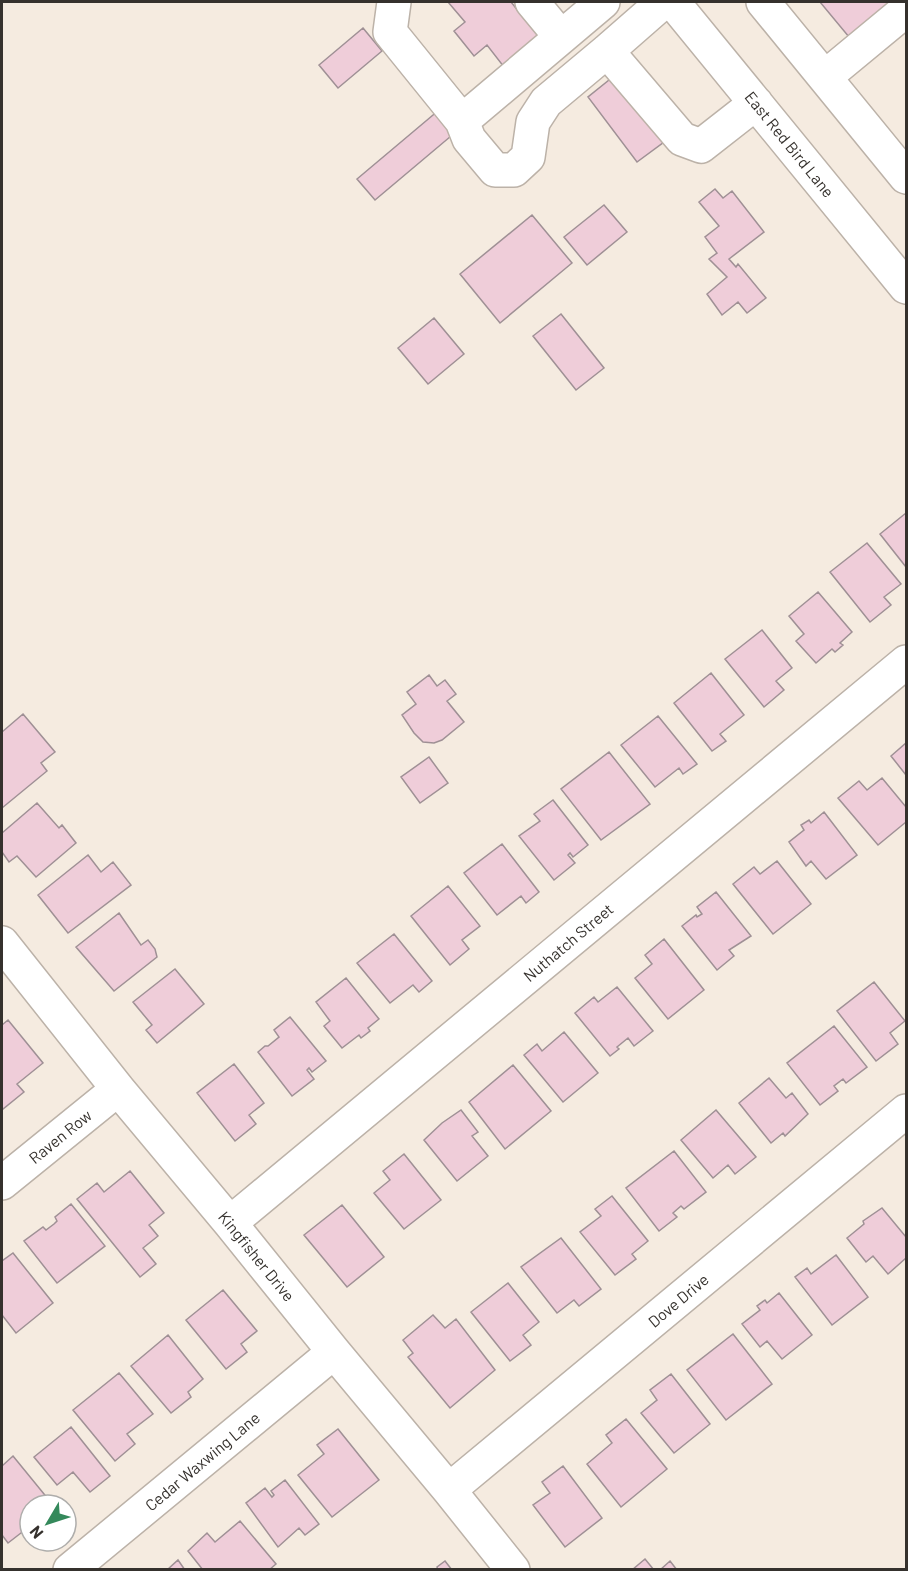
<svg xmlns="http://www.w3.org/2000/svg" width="908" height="1571" font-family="Barlow,sans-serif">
  <rect width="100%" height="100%" fill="#f5ebe0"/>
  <path fill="#efcdd9" stroke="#9f9095" stroke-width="1.5" d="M448 2H511L540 38 504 67 487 45 474 56 454 31 465 22Z
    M820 2H905L854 43Z
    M363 28 382 51 338 88 319 65Z
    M614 76 664 142 637 162 588 97Z
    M439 110 457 131 375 200 357 179Z
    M715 189 723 198 732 191 764 232 729 259 736 267 738 264 766 298 747 313 738 302 722 315 707 294 727 277 709 259 717 253 705 237 719 226 699 202Z
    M604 205 627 232 587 265 564 237Z
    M532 215 572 263 500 323 460 274Z
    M561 314 604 368 576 390 533 336Z
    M434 318 464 354 428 384 398 348Z
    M906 513V567L880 534Z
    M867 543 901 584 884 597 891 605 870 622 830 572Z
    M818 592 852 632 840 643 843 645 835 652 832 649 816 663 796 641 804 634 789 616Z
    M762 630 792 668 776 681 784 690 764 707 725 659Z
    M711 673 744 715 720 734 726 741 712 751 674 703Z
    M429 675 437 686 445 680 456 694 447 701 464 722 442 740 434 743 423 742 414 733 402 715 416 704 407 692Z
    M23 714 55 752 41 763 47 771 2 808V732Z
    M658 716 697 764 683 774 679 768 655 787 621 745Z
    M906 743V775L891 756Z
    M609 752 650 804 601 840 561 789Z
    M429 757 448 783 420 803 401 777Z
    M882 778 906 807V822L878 845 838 798 859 781 867 790Z
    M553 800 588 845 573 857 570 853 568 855 575 863 554 880 519 836 540 821 534 814Z
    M37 803 59 828 62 825 76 843 36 877 17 856 9 862 2 852V833Z
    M824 812 857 855 826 879 811 861 806 866 789 842 804 830 801 825 809 820 811 823Z
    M502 844 539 892 526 903 521 896 497 915 464 873Z
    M88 855 101 872 113 862 131 885 68 933 38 895Z
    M777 861 811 904 773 934 733 884 754 867 760 874Z
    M448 886 480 926 462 940 469 949 450 965 411 916Z
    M716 892 751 936 729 950 734 956 717 970 682 926 696 915 697 917 702 914 697 907Z
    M119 913 141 945 148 940 155 949 157 957 114 991 76 947Z
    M394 934 432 981 419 992 413 985 390 1003 357 963Z
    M664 939 704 990 668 1019 635 978 652 964 645 955Z
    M175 969 204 1004 157 1043 146 1030 152 1025 133 1002Z
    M346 978 379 1019 368 1028 370 1031 361 1038 359 1035 342 1048 324 1026 330 1021 316 1002Z
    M874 982 905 1021 890 1033 898 1044 876 1061 837 1011Z
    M617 987 653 1031 634 1046 628 1038 617 1047 619 1049 610 1056 575 1013 594 997 598 1002Z
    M290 1017 326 1061 312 1072 309 1068 307 1070 314 1079 292 1096 258 1052 265 1046H268L279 1037 274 1030Z
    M8 1020 43 1063 17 1084 24 1092 3 1109 2 1107V1025Z
    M834 1026 867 1067 846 1083 843 1079 834 1086 838 1091 820 1105 787 1063Z
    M564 1032 598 1073 563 1102 524 1055 537 1044 542 1051Z
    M234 1064 264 1103 249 1115 256 1124 235 1141 197 1093Z
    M513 1065 551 1111 505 1149 469 1102Z
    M769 1078 786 1098 792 1093 808 1114 785 1136 783 1133 771 1143 739 1103Z
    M461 1110 478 1132 472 1136 488 1156 457 1181 424 1140 442 1123Z
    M716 1110 756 1157 735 1174 728 1165 713 1178 681 1140Z
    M674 1151 706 1192 684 1209 681 1206 673 1213 677 1217 659 1231 626 1188Z
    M404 1154 441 1200 404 1229 374 1193 390 1180 383 1171Z
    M130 1171 164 1213 149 1225 158 1236 143 1248 156 1264 140 1277 77 1199 97 1183 104 1192Z
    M612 1196 648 1241 632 1254 636 1259 615 1275 580 1232 601 1216 595 1209Z
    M71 1204 105 1246 57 1283 24 1241 43 1227 46 1230 54 1224 57 1221 55 1217Z
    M342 1205 384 1257 347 1287 304 1235Z
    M882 1208 906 1237V1258L888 1274 873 1256 866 1262 847 1238 864 1224 863 1221Z
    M561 1238 601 1289 579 1306 574 1300 557 1313 521 1267Z
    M13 1253 53 1303 16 1333 2 1315V1261Z
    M836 1255 868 1297 832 1325 795 1277 807 1268 811 1274Z
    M508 1283 539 1322 523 1335 531 1345 510 1361 471 1312Z
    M223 1290 257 1331 241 1344 247 1352 226 1369 186 1320Z
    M779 1293 812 1335 782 1359 767 1341 760 1347 742 1324 760 1310 757 1306 765 1300 767 1303Z
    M433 1315 445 1328 456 1319 495 1370 450 1408 408 1357 413 1353 403 1340Z
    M733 1334 772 1384 726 1420 687 1370Z
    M168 1335 203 1379 188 1392 191 1397 171 1413 131 1366Z
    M119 1373 153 1414 127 1434 135 1444 115 1461 73 1410Z
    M671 1374 710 1424 674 1453 641 1413 657 1400 650 1390Z
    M626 1419 667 1469 621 1507 587 1464 612 1443 606 1435Z
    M71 1427 110 1476 90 1492 73 1472 57 1485 34 1457Z
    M338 1429 379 1480 332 1517 298 1475 324 1454 317 1445Z
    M13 1456 53 1505H30V1526L8 1543 2 1535V1466Z
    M563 1466 602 1518 565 1547 533 1505 550 1493 542 1482Z
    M285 1480 319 1524 305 1535 299 1528 278 1547 246 1503 265 1488 272 1497 274 1495 271 1491Z
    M240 1521 276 1564 269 1570H203L188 1551 207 1533 215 1542Z
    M645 1559 654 1570H632Z
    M178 1560 185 1570H167Z
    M445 1561 452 1570H438L437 1567Z
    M670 1561 677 1570H660Z"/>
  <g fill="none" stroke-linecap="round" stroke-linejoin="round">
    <defs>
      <path id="minor" d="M394 2 390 32 462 121 469 139 495 170H514L528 157 533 122 546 102 607 51 663 2
        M532 2 561 37
        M673 2 906 287
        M763 2 906 177
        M607 51 682 139 701 146 756 103
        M825 77 906 10
        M462 121 603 2
        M2 943 118 1089 230 1223 334 1352 449 1490 513 1570
        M2 1183 118 1089
        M230 1223 906 662
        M449 1490 906 1111
        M70 1570 334 1352"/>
    </defs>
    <use href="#minor" stroke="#bcb2a8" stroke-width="36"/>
    <use href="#minor" stroke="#fff" stroke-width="33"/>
  </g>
  <g text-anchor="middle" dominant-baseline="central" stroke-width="4.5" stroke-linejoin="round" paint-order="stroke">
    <g font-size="16" fill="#35312d" stroke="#fff">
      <text transform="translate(790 144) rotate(51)">East Red Bird Lane</text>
      <text transform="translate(568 942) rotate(-40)">Nuthatch Street</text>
      <text transform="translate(60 1136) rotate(-39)">Raven Row</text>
      <text transform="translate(257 1256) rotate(51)">Kingfisher Drive</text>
      <text transform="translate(678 1300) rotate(-40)">Dove Drive</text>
      <text transform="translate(202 1461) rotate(-40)">Cedar Waxwing Lane</text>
    </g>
  </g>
  <rect width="908" height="1571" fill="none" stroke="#35312d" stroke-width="6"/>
  <g transform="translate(48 1523) rotate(231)"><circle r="28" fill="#ffffff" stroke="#aeadab" stroke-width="1.5"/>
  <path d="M0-4.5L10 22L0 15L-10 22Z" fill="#34895b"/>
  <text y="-9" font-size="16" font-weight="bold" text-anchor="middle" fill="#35312d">N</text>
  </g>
</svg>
